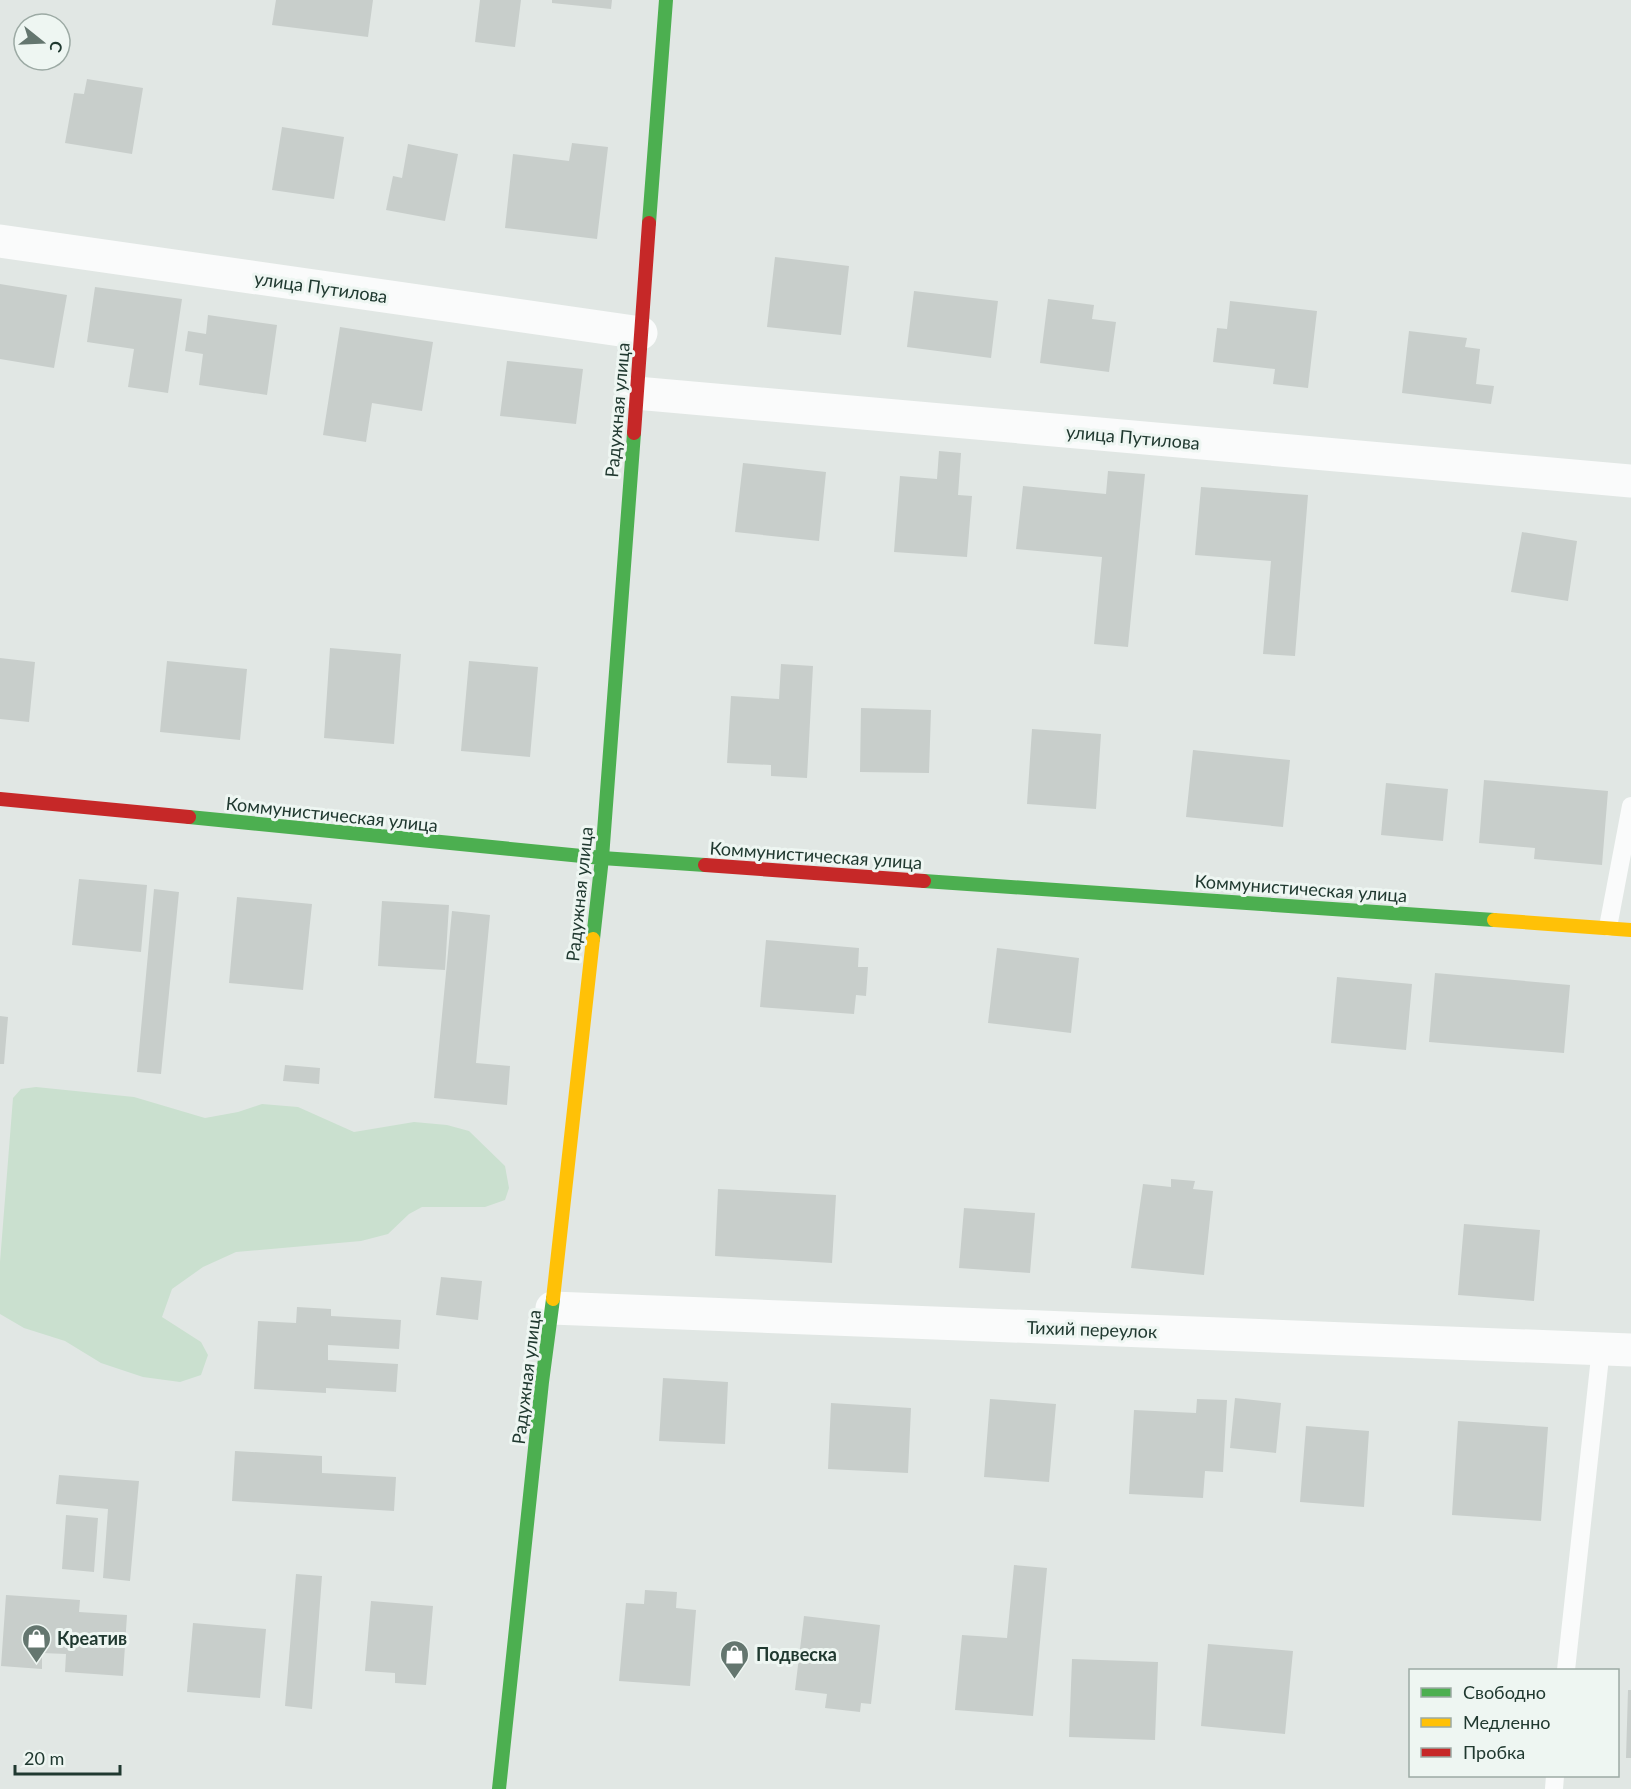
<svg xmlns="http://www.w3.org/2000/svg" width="1631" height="1789" font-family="Lato,sans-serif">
  <rect width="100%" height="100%" fill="#e1e7e4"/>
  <path fill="#cae0cf" d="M36 1087 134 1097 205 1118 238 1112 262 1104 298 1107 354 1132 414 1122 447 1125 469 1131 505 1166 509 1188 505 1200 485 1207H422L409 1214 388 1234 361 1241 236 1252 203 1267 172 1289 162 1317 201 1342 208 1355 201 1375 180 1382 143 1377 101 1363 65 1341 24 1328 0 1314V1262L13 1098 21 1089Z"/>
  <path fill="#c8cecb" d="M276 0H373L368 37 272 25Z
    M480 0H521L515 47 475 42Z
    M552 0H612L611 9 552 3Z
    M87 79 143 88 132 154 65 143 74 93 84 94Z
    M282 127 344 137 334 199 272 190Z
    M572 143 608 147 597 239 505 228 513 154 569 161Z
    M408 144 458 154 445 221 386 210 393 176 402 178Z
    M775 257 849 266 841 335 767 327Z
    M0 284 67 295 54 368 0 359Z
    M95 287 182 299 168 393 128 387 134 349 87 342Z
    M914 291 998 301 991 358 907 347Z
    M1048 299 1094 305 1092 319 1116 322 1109 372 1040 363Z
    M1230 301 1317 311 1308 388 1273 384 1275 369 1213 362 1217 328 1227 329Z
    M208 315 277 325 267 395 199 385 203 354 185 351 188 331 206 334Z
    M340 327 433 342 422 411 372 403 366 442 323 435Z
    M1409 331 1467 338 1465 347 1480 349 1476 384 1494 386 1491 404 1402 393Z
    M507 361 583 369 576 424 500 416Z
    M939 451 961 453 958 495 972 496 967 557 894 552 900 476 937 479Z
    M743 463 826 472 819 541 735 532Z
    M1108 471 1145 474 1128 647 1094 644 1102 557 1016 549 1023 486 1106 494Z
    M1201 487 1308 495 1295 656 1263 654 1271 561 1195 555Z
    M1522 532 1577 541 1568 601 1511 592Z
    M330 648 401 654 394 744 324 738Z
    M0 658 35 662 29 722 0 719Z
    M167 661 247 669 240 740 160 732Z
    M469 661 538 667 530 757 461 751Z
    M781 664 813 666 807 778 771 776V765L727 763 731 696 779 699Z
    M861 708 931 710 929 773 860 772Z
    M1032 729 1101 734 1096 809 1027 804Z
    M1193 750 1290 760 1283 827 1186 817Z
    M1484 780 1608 791 1602 865 1534 859 1535 848 1479 843Z
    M1386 783 1448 789 1443 841 1381 835Z
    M79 879 147 885 141 952 72 945Z
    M154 889 179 892 161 1074 137 1072Z
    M237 897 312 904 303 990 229 983Z
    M382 901 449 905 445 970 378 966Z
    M452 911 490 915 476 1063 510 1066 507 1105 434 1098Z
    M766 940 859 948 858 967H868L866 996 856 995 854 1014 760 1007Z
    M997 948 1079 958 1071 1033 988 1023Z
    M1435 973 1570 985 1564 1053 1429 1042Z
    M1337 977 1412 984 1406 1050 1331 1043Z
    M0 1016 8 1017 4 1064H0Z
    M285 1065 320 1068 319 1084 283 1081Z
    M1171 1179 1195 1181 1193 1189 1213 1191 1204 1275 1131 1268 1143 1184 1171 1187Z
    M718 1189 836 1195 832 1263 715 1256Z
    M964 1208 1035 1213 1030 1273 959 1268Z
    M1464 1224 1540 1230 1534 1301 1458 1295Z
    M441 1277 482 1281 478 1320 436 1315Z
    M297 1307 331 1309V1316L401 1320 399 1349 328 1345V1360L398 1364 396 1392 326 1388V1393L254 1389 258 1321 296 1323Z
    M663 1378 728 1382 725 1444 659 1441Z
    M1235 1398 1281 1403 1276 1453 1230 1448Z
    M990 1399 1056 1404 1049 1482 984 1477Z
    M1197 1399 1227 1400 1223 1472 1205 1471 1203 1498 1129 1494 1134 1410 1196 1413Z
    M831 1403 911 1408 908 1473 828 1469Z
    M1458 1421 1548 1427 1541 1521 1452 1515Z
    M1306 1426 1369 1431 1364 1507 1300 1502Z
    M235 1451 322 1456V1473L396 1477 394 1511 232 1501Z
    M59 1475 139 1481 130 1581 103 1578 108 1509 56 1504Z
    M66 1515 98 1518 94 1572 62 1569Z
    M1014 1565 1047 1568 1033 1716 955 1710 962 1635 1007 1638Z
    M296 1574 322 1576 312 1709 285 1706Z
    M645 1590 677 1592 676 1608 696 1610 690 1686 619 1681 626 1603 644 1604Z
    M6 1595 80 1600 79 1612 127 1615 123 1676 65 1672 66 1654 42 1653V1669L1 1666Z
    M371 1601 433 1606 426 1685 395 1683V1673L365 1671Z
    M804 1616 880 1625 871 1704 861 1703 860 1712 825 1708 827 1694 795 1690Z
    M193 1623 266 1629 260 1698 187 1692Z
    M1208 1644 1293 1651 1285 1734 1201 1726Z
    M1072 1659 1158 1662 1155 1740 1069 1737Z
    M1628 1690H1631V1758H1626Z"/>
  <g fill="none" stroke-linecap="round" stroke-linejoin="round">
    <path stroke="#fafbfb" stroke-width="18" d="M1608 927 1631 806
      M1566 1670 1601 1348
      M1554 1789 1555 1776"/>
    <path stroke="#fafbfb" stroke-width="33" d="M0 241 641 333
      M636 393 1631 481
      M552 1308 1631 1350"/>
    <path stroke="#4caf50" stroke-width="14" d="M649 223 666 0
      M189 817 602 858 705 865
      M924 881 1494 920
      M593 939 602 858 634 433
      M499 1789 542 1382 553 1299"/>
    <path stroke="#ffc107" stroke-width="14" d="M1494 920 1631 930
      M553 1299 593 939"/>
    <path stroke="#c62828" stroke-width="14" d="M634 433 649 223
      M0 799 189 817
      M705 865 924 881"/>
  </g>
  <defs>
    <symbol id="shop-pin" viewBox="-11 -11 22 30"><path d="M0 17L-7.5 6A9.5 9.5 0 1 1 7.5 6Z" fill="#64766f" stroke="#eef6f2"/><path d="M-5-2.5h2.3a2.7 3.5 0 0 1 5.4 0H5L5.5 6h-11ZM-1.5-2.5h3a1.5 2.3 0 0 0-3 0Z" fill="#fff"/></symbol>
  </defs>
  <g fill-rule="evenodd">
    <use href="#shop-pin" x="20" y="1622" width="33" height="45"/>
    <use href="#shop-pin" x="718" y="1638" width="33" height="45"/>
  </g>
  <g text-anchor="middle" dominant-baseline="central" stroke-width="6" stroke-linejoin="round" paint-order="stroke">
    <g font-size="18" fill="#203930" stroke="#eef6f2">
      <text transform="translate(321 287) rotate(8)">улица Путилова</text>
      <text transform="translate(617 410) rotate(-85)">Радужная улица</text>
      <text transform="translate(1133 437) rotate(5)">улица Путилова</text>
      <text transform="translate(332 814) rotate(6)">Коммунистическая улица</text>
      <text transform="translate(816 855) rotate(4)">Коммунистическая улица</text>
      <text transform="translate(1301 888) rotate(4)">Коммунистическая улица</text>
      <text transform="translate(579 894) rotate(-84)">Радужная улица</text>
      <text transform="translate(1092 1329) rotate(2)">Тихий переулок</text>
      <text transform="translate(526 1377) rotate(-83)">Радужная улица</text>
    </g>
    <g font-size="18" font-weight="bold" fill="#203930" stroke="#eef6f2" text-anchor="start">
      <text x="57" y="1638">Креатив</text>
      <text x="756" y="1654">Подвеска</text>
    </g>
  </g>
  <rect x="1409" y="1669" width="210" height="108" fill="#eef6f2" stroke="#9caaa4" stroke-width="1.5"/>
  <rect x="1421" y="1688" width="30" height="9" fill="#4caf50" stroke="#9caaa4" stroke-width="1.5"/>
  <text x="1463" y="1699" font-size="18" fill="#203930">Свободно</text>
  <rect x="1421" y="1718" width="30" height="9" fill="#ffc107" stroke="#9caaa4" stroke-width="1.5"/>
  <text x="1463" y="1729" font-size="18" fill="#203930">Медленно</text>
  <rect x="1421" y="1748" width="30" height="9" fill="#c62828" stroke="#9caaa4" stroke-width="1.5"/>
  <text x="1463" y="1759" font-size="18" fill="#203930">Пробка</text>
  <g transform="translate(42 42) rotate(108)"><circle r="28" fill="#eef6f2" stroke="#9caaa4" stroke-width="1.5"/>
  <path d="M0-4.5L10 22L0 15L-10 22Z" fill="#64766f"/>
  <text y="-9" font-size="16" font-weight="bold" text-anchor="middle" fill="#203930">С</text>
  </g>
  <path d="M15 1765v9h105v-9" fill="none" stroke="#203930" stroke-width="3"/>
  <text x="24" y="1765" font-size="18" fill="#203930" stroke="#eef6f2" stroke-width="4.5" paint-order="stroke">20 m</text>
</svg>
